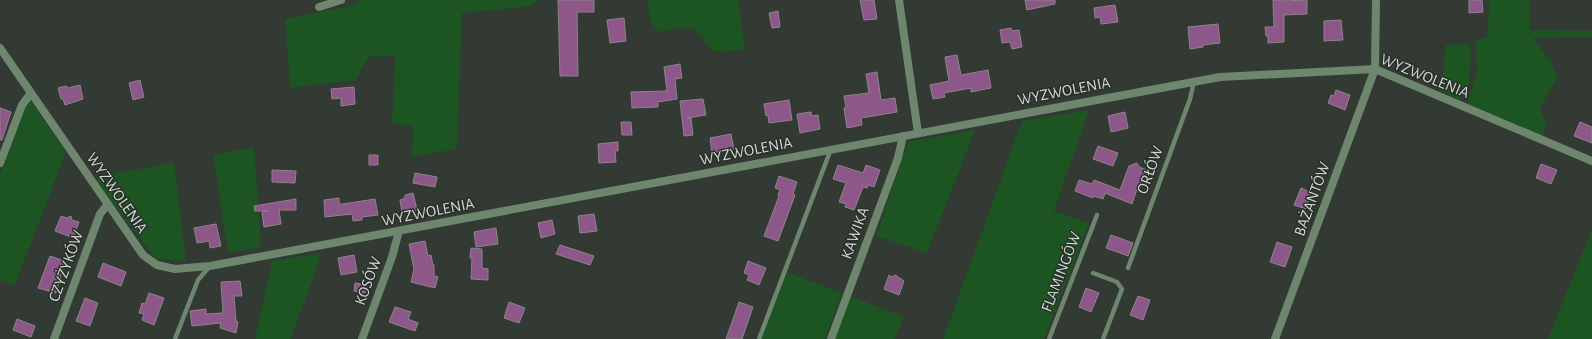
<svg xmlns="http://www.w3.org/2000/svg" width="1592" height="339" font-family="'Alegreya Sans',sans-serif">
  <rect width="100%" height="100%" fill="#323a33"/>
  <path fill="#1c5422" d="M361 0H539L531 6 462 13 457 149 412 157 413 126 392 123 395 56 368 57 356 80 290 88 285 19 350 6Z
    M647 0H738L745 49 722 52 710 50 702 37 693 29 681 28 658 32 650 20Z
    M1489 0H1529L1530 30 1592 31V37L1533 38 1550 60 1557 78 1540 108 1546 124 1543 136 1467 104 1477 71 1475 42 1488 36Z
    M1468 44 1471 50 1469 85 1460 101 1438 89 1441 87 1446 45Z
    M30 100 66 152 15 285 0 280V174L24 108Z
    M1089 110 1054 211 1089 223 1044 339H943L1022 121Z
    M975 130 927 253 876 236 908 142Z
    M254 147 261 247 228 253 213 155Z
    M174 162 186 261 156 259 98 184V177Z
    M1592 229V339H1548Z
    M322 253 291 339H255L272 261Z
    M787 272 842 293 825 339H762Z
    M851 296 904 317 895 339H835Z"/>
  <path fill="#8e5789" stroke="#8d848c" d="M558 0H594V12H577L578 76H560Z
    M860 0H874L877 19 864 20Z
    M1025 0H1055V4L1027 10Z
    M1273 0H1284V1L1307 0V14L1284 15V42L1268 43V36H1266L1265 27H1274Z
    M1469 0H1482L1483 12 1469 13Z
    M1115 5 1118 22 1101 24 1100 17 1095 18 1094 8Z
    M778 11 780 27 772 28 769 13Z
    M624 18 626 41 610 43 607 20Z
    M1341 20 1343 40 1324 41V21Z
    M1218 24 1220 43 1203 45V47L1190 49 1188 27Z
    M1011 28 1012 31 1019 30 1022 47 1012 49 1010 42 1002 43 1000 30Z
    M957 55 961 75 988 70 991 88 971 92V88L944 93 945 97 933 99 930 85 949 81 945 57Z
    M680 64 682 78 675 79 677 99 658 102V107L632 108 631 92 667 91 664 67Z
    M877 72 881 100 895 98 897 112 861 118 862 125 847 128 844 108 846 107 844 96 869 93 866 74Z
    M140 80 144 97 133 100 129 83Z
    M80 85 83 99 65 105 63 99H61L58 88 66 86 68 88Z
    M354 87 355 104 341 106V98L332 99 331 89Z
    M1336 90 1350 95 1345 110 1328 103 1331 95 1334 96Z
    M703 99 706 115 687 118H691L693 135 684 136 680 101Z
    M789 100 792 120 769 123 768 115 766 116 764 104Z
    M0 108 11 112 2 140H0Z
    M811 112 812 116 818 115 820 129 800 133 797 114Z
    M1125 112 1128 128 1111 132 1108 116Z
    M621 122H631L632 135H622Z
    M1580 122 1592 127V143L1574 136Z
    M731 134 734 149 712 153 710 138Z
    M618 142V151H615L616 162 599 163 598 144Z
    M1098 146 1118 153 1113 166 1093 159Z
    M369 155H378V165H369Z
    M1137 163 1139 167 1147 170 1139 190 1137 189 1132 204 1105 193 1103 199 1093 196V198L1075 191 1079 180 1092 184 1094 180 1120 190 1129 166Z
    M1541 164 1557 170 1551 184 1536 178Z
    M838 165 863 173 866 165 880 170 874 187 868 185 867 188 863 187 854 210 845 207 846 204 839 202 846 183 833 179Z
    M272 170 296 171 295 183 272 182Z
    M415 173 437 177 435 187 413 183Z
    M779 176 797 182 793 194 795 195 778 241 764 236 779 196 778 195 780 190 775 188Z
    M1301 188 1312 193 1306 209 1294 205Z
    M413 193 417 210 402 213 400 200 405 198V195Z
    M339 198V204H343L375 199 378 215 362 217V220L353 221 352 214 325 217 324 200Z
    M296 199V210H279L281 224 264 227 262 212 268 211H255L254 206Z
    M594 214 597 231 580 233 578 216Z
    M61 216 67 218 71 216 72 220 79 222 73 238 55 231Z
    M552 220 555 234 541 238 538 223Z
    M216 224 221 246 210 248 209 241 197 243 194 228Z
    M496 228 498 244 476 247 474 232Z
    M1111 235 1133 243 1128 256 1106 248Z
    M425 241 428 256 431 255 433 265H434V276L438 277 435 288 411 282 414 269 409 244Z
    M1277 242 1292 247 1285 267 1270 262Z
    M560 245 594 256 590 265 556 254Z
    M471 248 482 249V268L488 269V280L471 279 472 258H470Z
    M354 255 357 272 341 275 338 258Z
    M50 256 65 261 56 293 38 288Z
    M748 261 766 268 759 285 747 280 749 275 744 273Z
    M103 263 126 272 121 286 98 277Z
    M889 275 892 277 895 275 904 281 899 295 884 289Z
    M240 281 242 296H234L236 321 238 322 236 333 220 328 221 323 192 326 190 311 206 309V314L223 313 221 282Z
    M355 283 367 285 365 293 354 291Z
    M1086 288 1099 293 1091 312 1079 307Z
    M149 293 164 298 154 325 142 320 144 314 139 313 142 303 145 304Z
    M1138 296 1150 300 1143 320 1130 315Z
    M85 298 98 303 90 326 76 321Z
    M509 302 525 308 519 323 504 318Z
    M739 302 753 307 746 327 742 339H726Z
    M395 307 411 312 408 319 418 323 415 331 389 322Z
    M17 319 35 326 31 337 13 330Z"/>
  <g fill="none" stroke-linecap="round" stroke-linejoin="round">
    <path stroke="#6e866e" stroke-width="4.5" d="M1128 268 1190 99 1194 81
      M1093 273 1117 282 1122 289 1103 339
      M175 339 198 280 210 266
      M759 339 831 149
      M1049 339 1097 215"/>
    <path stroke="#6e866e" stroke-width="8" d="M899 0 918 133
      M319 7 341 0
      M0 48 143 255 157 265 175 269 210 266 1220 77 1375 69 1592 161
      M0 163 22 105 31 93
      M54 339 100 214 108 204
      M362 339 392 257 399 231
      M831 339 898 158 903 136
      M1275 339 1375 69 1376 0"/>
  </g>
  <g text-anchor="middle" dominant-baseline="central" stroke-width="3" stroke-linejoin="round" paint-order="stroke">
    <g font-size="16" fill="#d3d8d3" stroke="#283029">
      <text transform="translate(1425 76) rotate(22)">WYZWOLENIA</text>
      <text transform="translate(1064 91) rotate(-11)">WYZWOLENIA</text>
      <text transform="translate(746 151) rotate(-11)">WYZWOLENIA</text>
      <text transform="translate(1150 170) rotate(-70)">ORŁÓW</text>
      <text transform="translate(117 193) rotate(55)">WYZWOLENIA</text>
      <text transform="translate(1312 199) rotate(-70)">BAŻANTÓW</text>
      <text transform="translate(428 212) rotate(-11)">WYZWOLENIA</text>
      <text transform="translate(855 233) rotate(-70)">KAWIKA</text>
      <text transform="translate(66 266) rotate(-70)">CZYŻYKÓW</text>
      <text transform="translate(1061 272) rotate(-69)">FLAMINGÓW</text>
      <text transform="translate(368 281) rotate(-70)">KOSÓW</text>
    </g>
  </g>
</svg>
